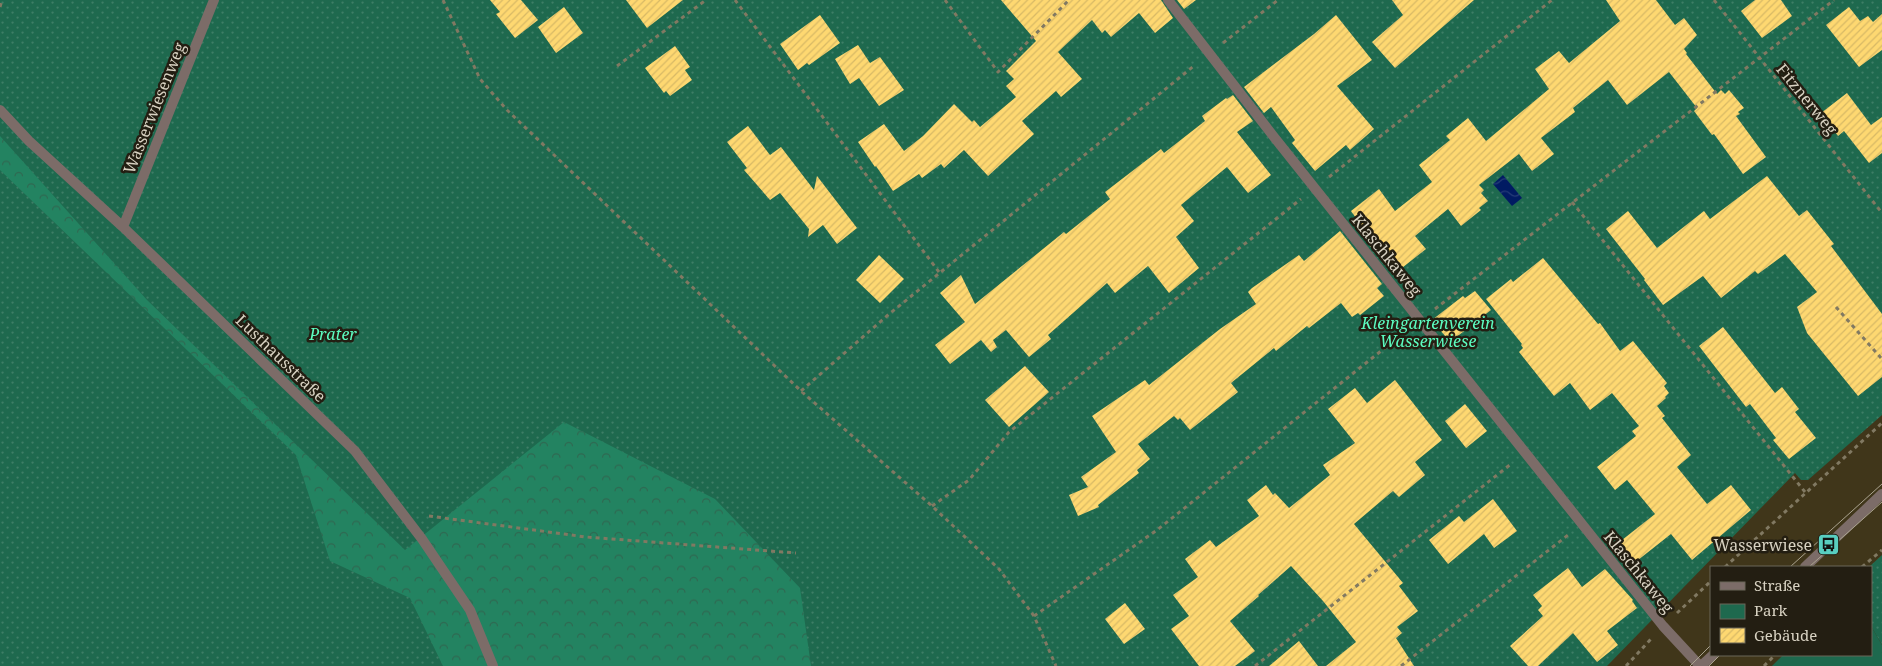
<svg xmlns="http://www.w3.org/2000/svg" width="1882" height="666" font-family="'Noto Serif',serif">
  <defs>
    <pattern id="green-dots" width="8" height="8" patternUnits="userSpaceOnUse" patternTransform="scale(1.25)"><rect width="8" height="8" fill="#1e694e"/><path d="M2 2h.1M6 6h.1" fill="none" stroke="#3e7e66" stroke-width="1.8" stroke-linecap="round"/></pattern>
    <pattern id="forest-crowns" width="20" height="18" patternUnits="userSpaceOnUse" patternTransform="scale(1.25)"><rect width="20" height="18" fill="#238361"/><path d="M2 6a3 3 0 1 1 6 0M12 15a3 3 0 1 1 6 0" fill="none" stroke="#2f6851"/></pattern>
    <pattern id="water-waves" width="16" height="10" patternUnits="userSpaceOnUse" patternTransform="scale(1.25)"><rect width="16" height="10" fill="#011b62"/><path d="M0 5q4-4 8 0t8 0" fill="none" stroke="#253b77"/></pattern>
    <pattern id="building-hatch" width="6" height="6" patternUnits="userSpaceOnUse" patternTransform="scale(1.25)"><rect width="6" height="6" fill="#fed871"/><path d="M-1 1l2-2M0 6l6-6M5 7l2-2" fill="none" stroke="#d8b966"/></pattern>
  </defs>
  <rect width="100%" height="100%" fill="#40361a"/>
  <path fill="url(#green-dots)" d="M0 0H1882V415L1808 480H1801L1795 473 1607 666H0Z
    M1882 555V645L1871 626V567H1869Z"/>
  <path fill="url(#forest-crowns)" d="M0 136 147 300 405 550 564 422 715 499 800 588 811 666H443L410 598 330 561 296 455 0 170Z"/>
  <path fill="#1e694e" d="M1871 626 1882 645V666H1772L1783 655H1871Z"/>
  <path fill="url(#water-waves)" d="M1503 175 1522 198 1512 206 1493 184Z"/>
  <path fill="url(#building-hatch)" d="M490 0H521L538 20 515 38 496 14 500 12Z
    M626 0H683L647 28Z
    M1001 0H1161L1173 18 1155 33 1139 13 1111 37 1105 30 1102 33 1092 20 1058 52 1082 79 1061 97 1056 91 1022 121 1034 134 988 176 964 150 944 168 941 164 922 178 919 174 893 191 876 166 875 167 858 142 884 124 904 151 923 136 954 104 972 122 974 120 980 127 1016 97 1006 86 1014 79 1006 71 1036 41Z
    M1177 0H1196L1184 9Z
    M1392 0H1474L1395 68 1372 42 1403 15Z
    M1606 0H1656L1675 25 1684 18 1697 35 1684 49 1687 53 1686 54 1717 94 1721 90 1725 94 1729 90 1744 108 1738 112 1740 114 1736 116 1766 157 1743 174 1714 134 1712 135 1694 111 1697 108 1669 72 1627 105 1608 80 1573 108 1575 112 1541 138 1554 154 1532 171 1519 154 1479 185 1484 190 1481 193 1488 201 1479 208 1481 210 1461 226 1448 209 1415 236 1426 249 1393 275 1351 222 1356 218 1351 211 1379 189 1395 211 1432 182 1419 165 1450 140 1446 136 1468 118 1486 141 1549 89 1535 69 1559 51 1569 63 1620 21Z
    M1755 0H1781L1792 16 1762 38 1741 11Z
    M564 7 583 33 556 53 538 27Z
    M1849 7 1860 21 1868 16 1873 22 1882 14V50L1859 67 1826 25Z
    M820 15 840 43 809 65 807 63 798 70 780 44Z
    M1336 15 1372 60 1337 86 1374 129 1350 150 1346 145 1315 171 1292 143 1295 140 1271 107 1264 113 1244 87 1314 34Z
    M858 45 870 63 880 57 904 90 879 106 859 78 850 84 835 59Z
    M675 46 690 67 685 70 692 80 670 96 666 91 664 93 645 68Z
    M1847 93 1871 125 1882 117V153L1869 163 1844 131 1838 136 1821 113Z
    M1233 95 1253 121 1237 132 1271 175 1248 193 1227 167 1181 205 1194 221 1176 237 1199 268 1169 293 1148 266 1115 293 1107 283 1048 335 1051 339 1029 357 1006 330 993 340 997 347 991 352 981 340 950 364 935 345 965 322 940 293 961 275 975 304 1064 232 1066 234 1110 199 1105 192 1161 149 1164 153 1205 121 1202 116 1226 98 1227 99Z
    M748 126 770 155 781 147 814 190 817 176 857 228 837 244 823 225 808 237 809 229 780 193 770 200 744 170 747 168 727 142Z
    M1767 176 1799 216 1807 210 1834 244 1831 246 1882 314V377L1858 396 1807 333 1797 307 1817 292 1785 254 1758 274 1755 271 1721 298 1703 276 1663 305 1644 280 1645 279 1606 229 1628 211 1657 248 1704 211 1710 219Z
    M1340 231 1382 284 1377 288 1384 296 1360 315 1358 313 1352 317 1341 303 1309 328 1307 326 1276 351 1274 348 1231 383 1238 392 1190 430 1180 418 1178 420 1174 416 1138 444 1150 459 1137 470 1139 473 1098 505 1099 507 1078 516 1069 495 1088 487 1081 477 1116 452 1092 416 1145 380 1149 385 1220 329 1256 304 1248 292 1252 288 1299 255 1304 261Z
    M879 255 904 279 880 303 856 280Z
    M1543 258 1598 324 1600 323 1620 351 1633 341 1667 383 1664 386 1669 393 1665 397 1666 398 1657 406 1665 416 1662 418 1691 455 1677 467 1707 504 1731 485 1751 510 1692 560 1671 534 1633 564 1617 544 1655 514 1627 480 1615 490 1597 467 1636 436 1632 431 1639 426 1612 393 1590 410 1570 383 1554 396 1519 352 1523 348 1521 345 1522 344 1486 299 1511 279 1513 282Z
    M1475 291 1491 310 1450 342 1432 320 1463 296 1465 298Z
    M1723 327 1775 393 1782 387 1799 409 1795 412 1816 438 1789 459 1773 440 1776 438 1750 404 1746 407 1699 346Z
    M1025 366 1049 392 1009 427 985 400Z
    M1395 380 1442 440 1415 462 1425 475 1399 497 1393 491 1354 524 1403 583 1399 586 1418 611 1397 627 1402 633 1396 638 1414 666H1326L1356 642 1323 601 1291 566 1258 595 1259 596 1230 621 1255 651 1235 666H1199L1171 629 1189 616 1173 595 1198 577 1185 559 1210 540 1216 547 1259 516 1247 500 1266 485 1273 495 1275 493 1289 508 1330 475 1323 465 1355 443 1328 409 1355 388 1367 403Z
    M1465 404 1487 431 1466 448 1445 421Z
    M1493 499 1517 531 1494 548 1484 534 1448 564 1429 540 1459 516 1464 522Z
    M1568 568 1582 587 1605 569 1633 600 1632 601 1637 608 1607 631 1618 645 1597 662 1573 633 1538 666H1528L1510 646 1543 616 1538 610 1542 606 1533 595Z
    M1125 603 1145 629 1124 644 1105 619Z
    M1299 641 1318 666H1269Z"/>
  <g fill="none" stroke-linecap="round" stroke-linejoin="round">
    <path stroke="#817962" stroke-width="3" stroke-dasharray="4 4" stroke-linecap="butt" d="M443 0 480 79 507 110 801 391 932 506 999 569 1034 616 1056 666
      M735 0 939 272
      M945 0 998 72 1069 0
      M1714 0 1882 213
      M0 7 2 0
      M1223 43 1278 0
      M617 66 706 0
      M1329 177 1552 0
      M1572 202 1805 492
      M1836 307 1882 359
      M1435 309 1834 0
      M801 391 888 315 1195 65
      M932 506 969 480 1009 432 1301 199
      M429 516 586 537 796 553
      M1725 567 1882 423
      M1862 567 1882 550
      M1677 613 1711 581
      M1034 616 1157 530 1406 331
      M1255 666 1511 464
      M1401 666 1568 535
      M1626 666 1651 639
      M1764 666 1775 655"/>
    <path stroke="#7c6c68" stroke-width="10" d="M1168 0 1274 137 1582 524 1663 626 1700 666"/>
    <path stroke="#7c6c68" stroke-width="10" d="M0 110 29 141 123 227 355 451 422 539 470 610 493 666
      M123 227 214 0
      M1805 567 1882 494
      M1701 666 1713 655"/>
    <path stroke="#aaa38f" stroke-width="1" d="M1790 567 1882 484
      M1809 567 1882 502
      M1690 666 1711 645
      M1709 666 1720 655"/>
  </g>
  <defs>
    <symbol id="bus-square" viewBox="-11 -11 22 22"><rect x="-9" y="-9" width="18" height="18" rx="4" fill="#58cec0" stroke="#231e12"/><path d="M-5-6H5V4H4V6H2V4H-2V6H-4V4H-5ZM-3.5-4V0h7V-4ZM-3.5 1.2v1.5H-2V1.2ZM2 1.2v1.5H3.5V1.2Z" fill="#111"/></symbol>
  </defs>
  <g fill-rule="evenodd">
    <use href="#bus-square" x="1816" y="532" width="25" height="25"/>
  </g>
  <g text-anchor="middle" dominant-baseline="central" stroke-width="5" stroke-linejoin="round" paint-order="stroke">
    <g font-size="16" fill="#d8d2c2" stroke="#231e12">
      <text transform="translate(1807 99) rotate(51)">Fitznerweg</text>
      <text transform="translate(154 108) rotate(-68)">Wasserwiesenweg</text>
      <text transform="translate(1387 255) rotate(51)">Klaschkaweg</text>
      <text transform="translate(281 358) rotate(44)">Lusthausstraße</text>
      <text transform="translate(1639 572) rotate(51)">Klaschkaweg</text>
    </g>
    <g font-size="16" font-style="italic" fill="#5cfcc0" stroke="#231e12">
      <text x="1428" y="323">Kleingartenverein<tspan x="1428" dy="18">Wasserwiese</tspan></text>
      <text x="333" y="334">Prater</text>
    </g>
    <g font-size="16" fill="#d8d2c2" stroke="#231e12" text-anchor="end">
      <text x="1812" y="545">Wasserwiese</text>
    </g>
  </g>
  <rect x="1710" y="566" width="162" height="90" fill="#231e12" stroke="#6b6658"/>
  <rect x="1720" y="582" width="25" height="8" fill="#7c6c68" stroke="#6b6658"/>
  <text x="1754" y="591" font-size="15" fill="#d8d2c2">Straße</text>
  <rect x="1720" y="604" width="25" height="15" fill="#1e694e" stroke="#6b6658"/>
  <text x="1754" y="616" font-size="15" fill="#d8d2c2">Park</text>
  <rect x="1720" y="628" width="25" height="15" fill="url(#building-hatch)" stroke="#6b6658"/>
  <text x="1754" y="641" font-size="15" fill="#d8d2c2">Gebäude</text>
</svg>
